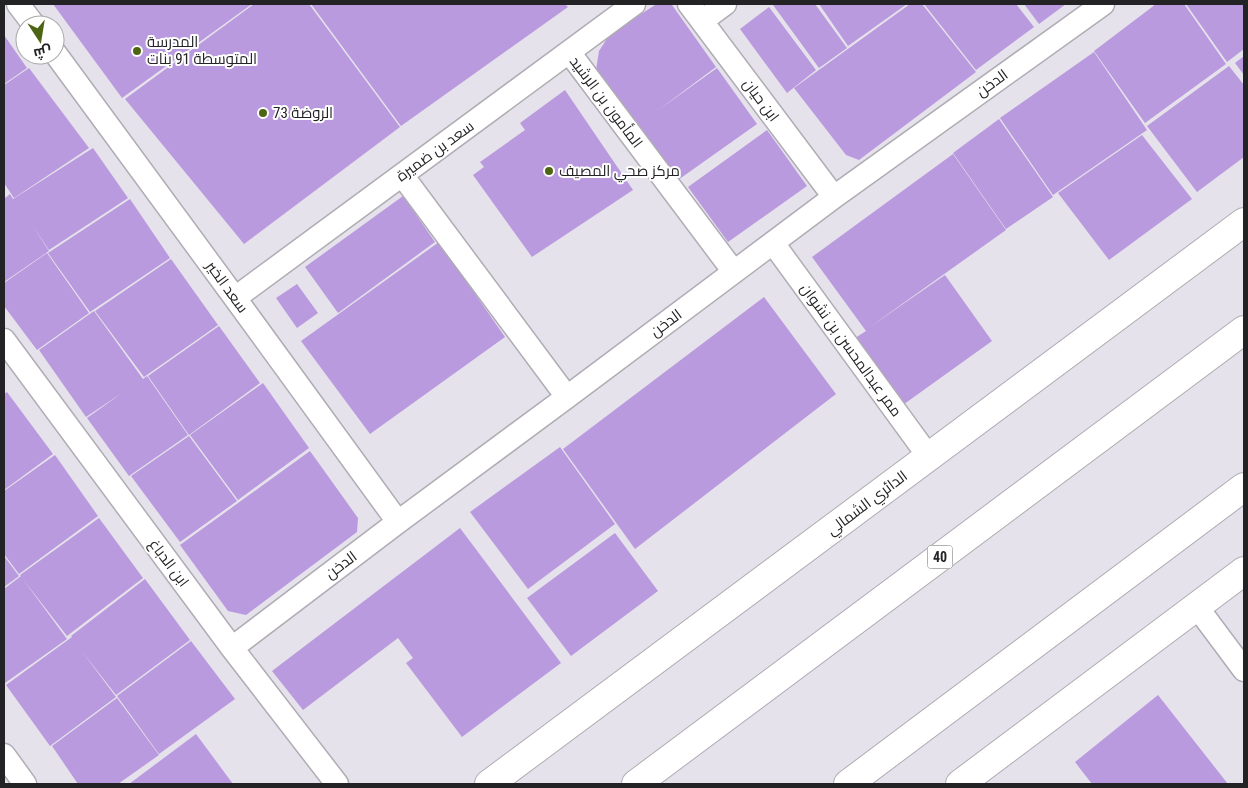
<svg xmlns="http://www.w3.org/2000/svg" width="1248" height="788" font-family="'Roboto Condensed',Cairo,sans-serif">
  <rect width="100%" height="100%" fill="#e6e2eb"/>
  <path fill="#b99ade" d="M53 4H252L122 98Z
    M254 4H309L400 127 244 244 125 99Z
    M311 4H565L568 7 401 126Z
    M774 4H815L847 48 819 68 773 5Z
    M819 4H907L848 46Z
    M910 4H922L976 72 859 160 846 155 794 88Z
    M924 4H1016L1034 27 976 70Z
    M1024 4H1066L1039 24Z
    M1156 4H1184L1226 64 1145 123 1094 51Z
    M1186 4H1244V49L1227 62Z
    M655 5H672L716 67 657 111 717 68 757 124 678 180 638 124 596 70 599 51 610 34Z
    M769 7 816 70 787 93 740 29Z
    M4 35 27 68 4 84Z
    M1094 52 1147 130 1053 195 1000 118Z
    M1244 56V75L1235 63Z
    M1229 66 1244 85V157L1197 192 1147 126Z
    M29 68 89 148 14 198 4 183V85Z
    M565 90 633 190 532 257 473 175 484 167 480 162 525 130 520 123Z
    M999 119 1053 197 1006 229 953 153Z
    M767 130 807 186 728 242 688 187Z
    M1142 135 1192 199 1109 260 1058 193Z
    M93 148 128 198 49 250 31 223 49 251 4 282V199L10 194 13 199Z
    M953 154 1006 230 867 329 945 275 992 341 900 407 852 340 866 331 812 257Z
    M403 196 435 242 338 313 305 267Z
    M130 199 170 258 90 312 48 253Z
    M439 242 505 337 370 434 301 341Z
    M47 253 89 313 37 350 4 306V283Z
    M171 259 218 325 144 377 95 311Z
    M297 284 318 313 297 328 276 298Z
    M764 297 836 394 635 549 563 449Z
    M94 311 143 379 147 376 188 435 129 476 87 418 122 393 86 417 39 350Z
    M219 326 260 383 189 435 148 376Z
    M263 383 309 448 238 500 190 435Z
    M7 392 53 454 4 490V394Z
    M189 436 237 501 180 542 131 476Z
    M560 447 615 524 528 589 470 512Z
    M310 451 358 518 357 532 246 615 228 611 180 545Z
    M55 455 98 516 19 574 4 554V491Z
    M99 518 143 578 67 636 22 578 67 639 5 683 4 682V589L21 576 20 575Z
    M460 528 561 663 462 737 406 663 413 658 398 638 303 710 272 671Z
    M615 533 658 591 571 656 527 598Z
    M4 556 19 576 4 587Z
    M145 579 190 640 116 695 81 650 116 697 50 746 6 685 72 637 71 636Z
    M191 641 235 699 159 754 117 696Z
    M1158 695 1228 784H1092L1075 762Z
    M117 698 159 755 118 784H78L52 746Z
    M196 734 233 784H129Z"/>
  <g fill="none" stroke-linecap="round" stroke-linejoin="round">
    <defs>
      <path id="minor" d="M18 4 34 25
        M689 4 834 197
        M702 21 725 4
        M569 52 734 272
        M55 53 235 298 398 522
        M402 175 567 397
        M773 243 929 457
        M235 298 634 4
        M4 340 232 648 337 784
        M1197 607 1244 670
        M232 648 398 522 567 397 834 197 1103 4
        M4 755 25 784"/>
      <path id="tertiary" d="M489 784 1244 222
        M960 784 1244 571"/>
      <path id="motorway" d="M636 784 1244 330
        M848 784 1244 487"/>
    </defs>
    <use href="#minor" stroke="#afacb4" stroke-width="25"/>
    <use href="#tertiary" stroke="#afacb4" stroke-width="30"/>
    <use href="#motorway" stroke="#afacb4" stroke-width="30"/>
    <use href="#minor" stroke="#fff" stroke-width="22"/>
    <use href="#tertiary" stroke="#fff" stroke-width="28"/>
    <use href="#motorway" stroke="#fff" stroke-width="28"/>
  </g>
  <g fill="#4d6513" stroke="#fff" stroke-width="2">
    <circle cx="137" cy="51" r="5"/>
    <circle cx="263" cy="113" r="5"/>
    <circle cx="549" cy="171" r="5"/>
  </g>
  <g text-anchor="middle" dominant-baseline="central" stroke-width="4" stroke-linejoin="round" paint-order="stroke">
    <rect fill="#fff" stroke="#656466" stroke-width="1" x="927.5" y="545.5" width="25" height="23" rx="4"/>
    <g font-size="14" font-weight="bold" fill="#232225">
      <text x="940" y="557">40</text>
    </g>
    <g font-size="15" fill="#232225" stroke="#fff" text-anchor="start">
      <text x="147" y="42">المدرسة<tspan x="147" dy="17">المتوسطة 91 بنات</tspan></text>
      <text x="273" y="113">الروضة 73</text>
      <text x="559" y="171">مركز صحي المصيف</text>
    </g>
    <g font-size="15" fill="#232225" stroke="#fff">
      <text transform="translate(992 83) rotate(-36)">الدخن</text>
      <text transform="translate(761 100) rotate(53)">ابن حيان</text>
      <text transform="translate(606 102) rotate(53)">المأمون بن الرشيد</text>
      <text transform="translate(435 151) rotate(-36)">سعد بن ضميرة</text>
      <text transform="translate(227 287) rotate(54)">سعد الخير</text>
      <text transform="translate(666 323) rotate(-37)">الدخن</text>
      <text transform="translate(851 350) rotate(54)">ممر عبدالمحسن بن نشوان</text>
      <text transform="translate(867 503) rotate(-37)">الدائري الشمالي</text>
      <text transform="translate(169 563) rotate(53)">ابن الدباغ</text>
      <text transform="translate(341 565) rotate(-37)">الدخن</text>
    </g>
  </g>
  <rect width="1248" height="788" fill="none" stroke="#232225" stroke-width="10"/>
  <g transform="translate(40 40) rotate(168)"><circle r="24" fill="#ffffff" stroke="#a7a7a8"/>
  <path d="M0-4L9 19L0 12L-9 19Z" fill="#4d6513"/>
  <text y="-8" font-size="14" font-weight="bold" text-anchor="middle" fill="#232225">ش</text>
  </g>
</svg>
